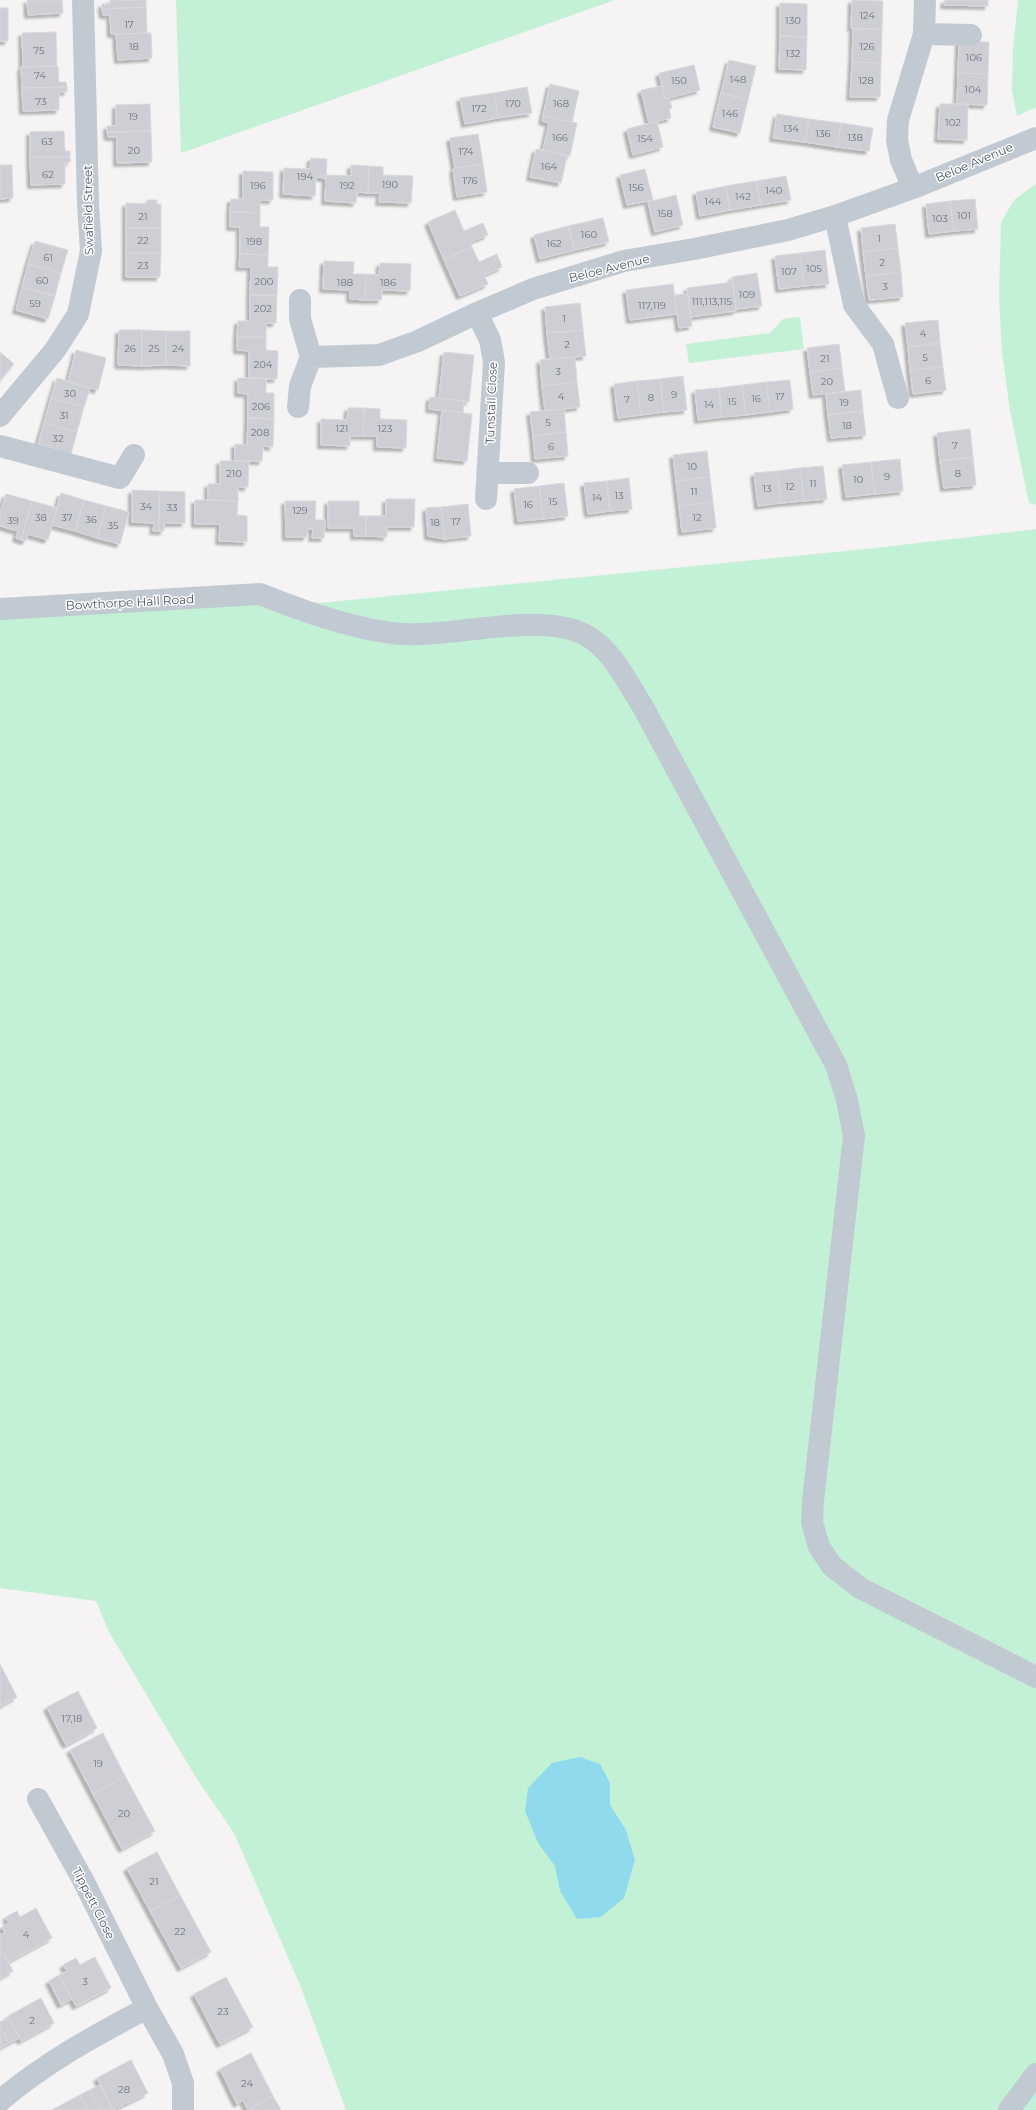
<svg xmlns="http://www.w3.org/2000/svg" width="1036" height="2110" font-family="Montserrat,sans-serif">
  <defs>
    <filter id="shadow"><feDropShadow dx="-3.5" dy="3.5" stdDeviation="1" flood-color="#0004"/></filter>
  </defs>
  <rect width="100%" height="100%" fill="#f5f3f3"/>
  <path fill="#c3f1d5" d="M176 0H615L181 153Z
    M1018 0H1036V107L1017 116 1012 90 1013 49Z
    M1036 184V505L1029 503 1010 411 1002 352 999 298 1001 222 1014 200Z
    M800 317 804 349 689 363 686 344 770 333 783 319Z
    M1036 529V2110H346L300 1985 234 1833 195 1776 109 1632 96 1601 0 1588V617L274 602 320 603 876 548Z"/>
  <path fill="#90daee" d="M580 1757 600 1764 610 1783V1805L626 1830 635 1860 624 1898 601 1917 577 1919 560 1891 555 1866 538 1843 525 1811 528 1788 552 1763Z"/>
  <path fill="#cdcfd5" stroke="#d7d9de" filter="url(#shadow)" d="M27 0H62L63 13 28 15Z
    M110 0H146V7L102 9V4H110Z
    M852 0 883 1 882 29 851 28Z
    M945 0H988V6L944 5Z
    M780 3 807 4V37L780 36Z
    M146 7 147 33 111 34 110 15H103L102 9Z
    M0 8H8V41H0Z
    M853 29H882L881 63 852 62Z
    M56 32 57 66 23 67 22 33Z
    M151 33 152 58 118 60 116 34Z
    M780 36 807 37 806 70 779 69Z
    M959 41 989 42 988 74 958 73Z
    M729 60 756 66 748 100 721 93Z
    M852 62 881 63 880 97H850Z
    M694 65 700 90 665 99 659 73Z
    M58 66 59 82H66L67 87 22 88 21 67Z
    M958 73 988 74 987 105 957 104Z
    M550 84 579 91 572 122 543 116Z
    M662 86 665 99 669 98 672 108 669 109 671 118 649 123 641 90Z
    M67 87V92H59V110L23 111 22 88Z
    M527 87 532 113 498 118 494 93Z
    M494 93 498 118 465 124 460 98Z
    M721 93 748 100 740 133 713 127Z
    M150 104 151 131 107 132V126H116V105Z
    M940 104H968L967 140 938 139Z
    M777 114 809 119 805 142 773 138Z
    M543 116 577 123 570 156 543 150 549 123 542 121Z
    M809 119 841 123 837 147 805 142Z
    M657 121 663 147 633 155 627 129Z
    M841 123 873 128 869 151 837 147Z
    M64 131 65 151H70V157H30V132Z
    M151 131 152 162 117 163V137H108L107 132Z
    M478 134 483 164 455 168 450 138Z
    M536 149 567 156 561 183 530 177Z
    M30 157H70V162L65 163V184L31 185Z
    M311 158 327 159 326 178 316 177 315 196 283 194 284 168 310 169Z
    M483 164 487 192 457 197 453 169Z
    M0 165H12L13 198 0 199Z
    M351 165 369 166 368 193 357 192 356 203 325 201 326 175 351 176Z
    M369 166 383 167V175L413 176 411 203 379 202 380 193H368Z
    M645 169 653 200 627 205 620 175Z
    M243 171 273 172V200H260V213L230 212 231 199H243Z
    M786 176 791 200 761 205 756 181Z
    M756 181 761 205 730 210 726 186Z
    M726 186 730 210 700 216 696 192Z
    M676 195 683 225 655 232 648 202Z
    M975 199 978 229 954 231 950 201Z
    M147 200H157V204H161V228H126V203L147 204Z
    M950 201 954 231 929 234 926 204Z
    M455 210 464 231 483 223 488 235 470 242 472 247 444 260 428 222Z
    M230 212 260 213V227H269L268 255 240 254V227H230Z
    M603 218 609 242 575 250 568 226Z
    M895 224 898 248 863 252 861 228Z
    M568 226 575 250 540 259 534 235Z
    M126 228H161V253H126Z
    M35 241 68 250 61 273 28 264Z
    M472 247 479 262 497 254 502 267 484 275 488 284 460 296 444 260Z
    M898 248 901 272 866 276 863 252Z
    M825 250 829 284 804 286 800 253Z
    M126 253H161L160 277H126Z
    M800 253 804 286 779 289 775 256Z
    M240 254 268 255V267H278L277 295H250L251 267H239Z
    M324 261 354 262 353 274H366L365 300 350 299V290L323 289Z
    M380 263 411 264 410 291 382 290 381 300H365L366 274 379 275Z
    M28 264 61 273 55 296 22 287Z
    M901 272 903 297 869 300 866 276Z
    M757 273 762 306 736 309 732 277Z
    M733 282 736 311 690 317 687 288Z
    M673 284 677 314 630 320 626 290Z
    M22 287 55 296 48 319 16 310Z
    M688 294 692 326 679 328 675 295Z
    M250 295H277L276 323H266V337H237L238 321H250Z
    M580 303 583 330 547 333 545 307Z
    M938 320 940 343 908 347 905 323Z
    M119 330H142V366L118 365Z
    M142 330 166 331V365L142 366Z
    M583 330 586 356 550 359 547 333Z
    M166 331H190V366L166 365Z
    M237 337H266V350L278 351 277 379 249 378V351L237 350Z
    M940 343 943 367 910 370 908 347Z
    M839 344 842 368 810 372 807 348Z
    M76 350 106 358 98 390 68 382Z
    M0 352 14 364 0 381Z
    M444 352 474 355 469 402 439 398Z
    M575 357 577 382 542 386 540 360Z
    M943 367 946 390 913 394 910 370Z
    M842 368 845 391 813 395 810 372Z
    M683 376 687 410 664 412 660 379Z
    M57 378 90 388 84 407 51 398Z
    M238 378H266V393H274V419L248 418V394L238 393Z
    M660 379 664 412 641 415 637 381Z
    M790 380 793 409 770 412 766 382Z
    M637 381 641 415 618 418 614 384Z
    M577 382 580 407 545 411 542 386Z
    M766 382 770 412 746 415 742 385Z
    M742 385 746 415 722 417 719 388Z
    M719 388 722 417 698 420 695 390Z
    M861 390 863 411 828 415 826 394Z
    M430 397 464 401 463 413 429 409Z
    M51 398 84 407 77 432 44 423Z
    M348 408H364L363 436H350V446L321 445V419L347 420Z
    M364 408 380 409V419L407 420 406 448 377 447V436H363Z
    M564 409 566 432 533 436 530 412Z
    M442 410 472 414 467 461 437 458Z
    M863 411 866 435 831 438 828 415Z
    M248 418 274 419 273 447 263 446 262 461H235V444L247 445Z
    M44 423 77 432 71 454 38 444Z
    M970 429 973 457 940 461 937 433Z
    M566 432 568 456 535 459 533 436Z
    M707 451 710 477 676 481 673 455Z
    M973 457 976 485 944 488 940 461Z
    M900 459 903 491 875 494 871 462Z
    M220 461H249L248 487H238V501L208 500V484H220Z
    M871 462 875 494 846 497 842 465Z
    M823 466 827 499 804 501 800 468Z
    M800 468 804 501 781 503 777 471Z
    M777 471 781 503 758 506 754 473Z
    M710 477 713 502 679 506 676 481Z
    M629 478 632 509 610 511 607 481Z
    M607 481 610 511 588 514 584 483Z
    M564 483 568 516 543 519 539 486Z
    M539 486 543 519 518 521 514 489Z
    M132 490 159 491V531H153L154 523 132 522Z
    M159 491 185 492V523H164V531H159Z
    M61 493 84 500 75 531 52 525Z
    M6 494 32 501 21 540 16 538 18 531 0 526V514Z
    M386 499H415L414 527H387V537L366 536V516H386Z
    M84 500 106 506 97 538 75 531Z
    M195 500 238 501 237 515 247 516V542L219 541 220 524H195Z
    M32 501 57 508 48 540 28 534 26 541 21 540Z
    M285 501H316L315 520H325L324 538H312L313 529H307V537H286Z
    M328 501H359V516H366V536H354V528H328Z
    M713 502 716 528 682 532 679 506Z
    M468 504 471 536 445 539 441 507Z
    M106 506 129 512 120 544 97 538Z
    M441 507 445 539 428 536 426 508Z
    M0 1664 17 1697 0 1706Z
    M78 1691 97 1728 66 1745 47 1707Z
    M103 1733 125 1776 93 1794 70 1750Z
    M125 1776 155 1831 122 1849 93 1794Z
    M157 1852 180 1895 150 1911 127 1868Z
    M180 1895 211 1952 181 1968 150 1911Z
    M36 1908 52 1938 8 1962 0 1947V1935L5 1933 2 1927 9 1923 6 1917 17 1911 20 1917Z
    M0 1947 13 1971 0 1978Z
    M95 1957 111 1988 76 2006 59 1975 67 1971 63 1965 76 1958 80 1965Z
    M59 1975 72 1999 61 2005 49 1981Z
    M226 1977 253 2027 220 2044 194 1994Z
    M41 1998 54 2023 21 2041 8 2016Z
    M9 2018 19 2038 9 2043 0 2025V2022Z
    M0 2025 9 2043 0 2048Z
    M251 2053 273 2096 248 2110 243 2100 237 2104 220 2069Z
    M131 2060 148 2093 113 2110 97 2078Z
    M100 2085 113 2110H101L90 2090Z
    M90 2090 101 2110H88L80 2095Z
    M80 2095 88 2110H52Z
    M273 2096 281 2110H248Z"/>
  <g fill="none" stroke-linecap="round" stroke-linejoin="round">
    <path stroke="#c1cad2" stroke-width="22" d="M924 34 971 35
      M913 188 901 160 897 140 898 120 924 34 925 0
      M835 216 854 305 883 344 898 398
      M477 313 490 340 494 362 486 499
      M311 357 379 355 418 341 477 313 533 289 624 261 694 249 788 230 835 216 913 188 1036 138
      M298 407 300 386 311 357 300 319V300
      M0 416 55 350 78 314 91 251 88 204 83 0
      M0 446 120 478 134 455
      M488 473H528
      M0 609 260 594C302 611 358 631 403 634 455 638 548 608 592 639 615 655 628 684 643 707L836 1065 847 1100 854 1136 813 1501 812 1522 819 1547 832 1566 860 1588 1036 1677
      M147 2008 173 2054 183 2083V2110
      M0 2101C44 2063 96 2035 147 2008L83 1880 38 1799
      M1009 2110 1036 2074"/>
  </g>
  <g text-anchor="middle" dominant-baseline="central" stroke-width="3" stroke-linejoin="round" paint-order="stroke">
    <g font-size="10" fill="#6b747e">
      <text x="867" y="15">124</text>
      <text x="793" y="20">130</text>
      <text x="129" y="24">17</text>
      <text x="134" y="46">18</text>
      <text x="867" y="46">126</text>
      <text x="39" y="50">75</text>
      <text x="793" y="53">132</text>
      <text x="974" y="57">106</text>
      <text x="40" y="75">74</text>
      <text x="738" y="79">148</text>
      <text x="679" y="80">150</text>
      <text x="866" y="80">128</text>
      <text x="973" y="89">104</text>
      <text x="41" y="101">73</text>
      <text x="513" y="103">170</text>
      <text x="561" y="103">168</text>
      <text x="479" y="108">172</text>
      <text x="730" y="113">146</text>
      <text x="133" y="116">19</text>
      <text x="953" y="122">102</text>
      <text x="791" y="128">134</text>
      <text x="823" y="133">136</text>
      <text x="560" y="137">166</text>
      <text x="855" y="137">138</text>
      <text x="645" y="138">154</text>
      <text x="47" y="141">63</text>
      <text x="134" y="150">20</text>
      <text x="466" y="151">174</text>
      <text x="549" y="166">164</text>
      <text x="48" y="174">62</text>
      <text x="305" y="176">194</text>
      <text x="470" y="180">176</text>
      <text x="390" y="184">190</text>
      <text x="258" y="185">196</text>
      <text x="347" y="185">192</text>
      <text x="636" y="187">156</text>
      <text x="774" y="190">140</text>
      <text x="743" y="196">142</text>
      <text x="713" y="201">144</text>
      <text x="665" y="213">158</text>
      <text x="964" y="215">101</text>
      <text x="143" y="216">21</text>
      <text x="940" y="218">103</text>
      <text x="589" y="234">160</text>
      <text x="879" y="238">1</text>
      <text x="143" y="240">22</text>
      <text x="254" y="241">198</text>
      <text x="554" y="243">162</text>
      <text x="48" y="257">61</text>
      <text x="882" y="262">2</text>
      <text x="143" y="265">23</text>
      <text x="814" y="268">105</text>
      <text x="789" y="271">107</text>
      <text x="42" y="280">60</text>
      <text x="264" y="281">200</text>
      <text x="345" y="282">188</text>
      <text x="388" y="282">186</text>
      <text x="885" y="286">3</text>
      <text x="747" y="294">109</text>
      <text x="712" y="301">111,113,115</text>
      <text x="35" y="303">59</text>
      <text x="652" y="305">117,119</text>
      <text x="263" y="308">202</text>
      <text x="564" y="318">1</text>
      <text x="923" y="333">4</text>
      <text x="567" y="344">2</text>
      <text x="130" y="348">26</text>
      <text x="154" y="348">25</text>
      <text x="178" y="348">24</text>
      <text x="925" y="357">5</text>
      <text x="825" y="358">21</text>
      <text x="263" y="364">204</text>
      <text x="558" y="371">3</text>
      <text x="928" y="380">6</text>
      <text x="827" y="381">20</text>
      <text x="70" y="393">30</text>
      <text x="674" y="394">9</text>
      <text x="561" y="396">4</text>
      <text x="780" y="396">17</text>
      <text x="651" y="397">8</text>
      <text x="756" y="398">16</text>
      <text x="627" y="399">7</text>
      <text x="732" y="401">15</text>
      <text x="844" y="402">19</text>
      <text x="709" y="404">14</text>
      <text x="261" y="406">206</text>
      <text x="64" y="415">31</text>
      <text x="548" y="422">5</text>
      <text x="847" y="425">18</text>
      <text x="342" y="428">121</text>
      <text x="385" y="428">123</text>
      <text x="260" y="432">208</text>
      <text x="58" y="438">32</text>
      <text x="955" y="445">7</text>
      <text x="551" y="446">6</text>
      <text x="692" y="466">10</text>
      <text x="234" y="473">210</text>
      <text x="958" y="473">8</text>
      <text x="887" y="476">9</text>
      <text x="858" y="479">10</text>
      <text x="813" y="483">11</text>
      <text x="790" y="486">12</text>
      <text x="767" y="488">13</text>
      <text x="694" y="491">11</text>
      <text x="619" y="495">13</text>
      <text x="597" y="497">14</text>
      <text x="553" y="501">15</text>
      <text x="528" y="504">16</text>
      <text x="146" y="506">34</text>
      <text x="172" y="507">33</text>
      <text x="300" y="510">129</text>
      <text x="41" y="517">38</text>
      <text x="67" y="517">37</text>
      <text x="697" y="517">12</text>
      <text x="91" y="519">36</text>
      <text x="13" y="520">39</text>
      <text x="456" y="521">17</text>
      <text x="435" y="522">18</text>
      <text x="113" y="525">35</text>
      <text x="72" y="1718">17,18</text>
      <text x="98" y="1763">19</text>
      <text x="124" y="1813">20</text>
      <text x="154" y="1881">21</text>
      <text x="180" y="1931">22</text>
      <text x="26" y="1934">4</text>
      <text x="85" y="1981">3</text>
      <text x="223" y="2011">23</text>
      <text x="32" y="2020">2</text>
      <text x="247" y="2083">24</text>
      <text x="124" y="2089">28</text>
    </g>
    <g font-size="12" fill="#4a5661" stroke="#fff">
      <text transform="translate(974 162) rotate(-23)">Beloe Avenue</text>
      <text transform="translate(88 210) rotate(-91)">Swafield Street</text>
      <text transform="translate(609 268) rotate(-14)">Beloe Avenue</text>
      <text transform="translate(491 403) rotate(-88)">Tunstall Close</text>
      <text transform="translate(130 602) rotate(-3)">Bowthorpe Hall Road</text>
      <text transform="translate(94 1903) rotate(63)">Tippett Close</text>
    </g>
  </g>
</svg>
